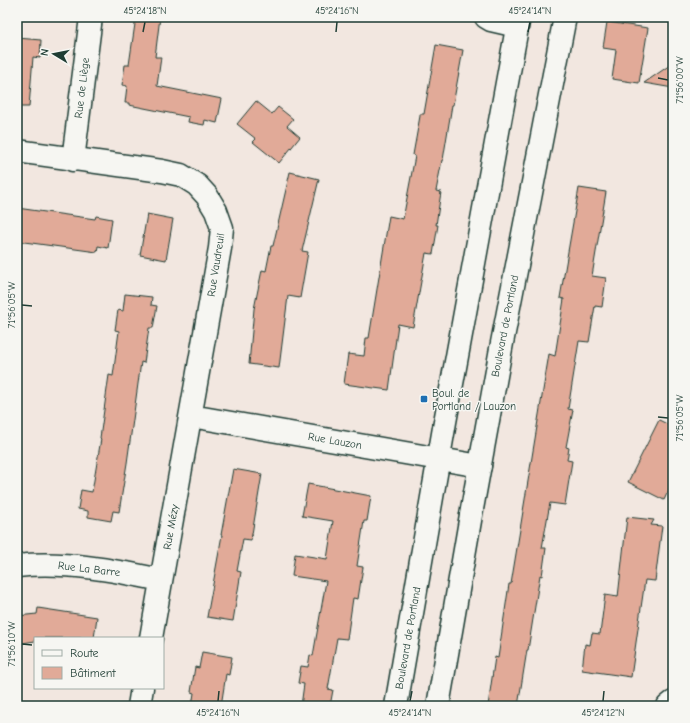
<svg xmlns="http://www.w3.org/2000/svg" width="690" height="723" font-family="'Comic Neue',sans-serif">
  <rect width="100%" height="100%" fill="#f2e7e0"/>
  <filter id="ink" filterUnits="userSpaceOnUse"><feTurbulence type="fractalNoise" baseFrequency=".025" numOctaves="2"/><feDisplacementMap in="SourceGraphic" scale="8" xChannelSelector="R" yChannelSelector="G"/><feConvolveMatrix kernelMatrix="1 2 1 2 8 2 1 2 1" color-interpolation-filters="sRGB"/></filter>
  <g filter="url(#ink)">
    <path fill="#e1aa98" stroke="#1f3d34" d="M136 17H160L155 57H161L157 86 222 99 217 123 205 120 204 125 188 122 189 117 129 105V103H125L127 86 122 85 125 65H129Z
      M607 22 648 28 639 83 612 79 616 50 603 48Z
      M17 38 41 40 40 58 33 57 29 107H17Z
      M436 45 463 50 453 105H452L443 160H442L436 191 441 192 436 225H438L433 254 426 253 413 327 398 324 389 390 344 384 348 354 364 356 366 338H369L389 216 403 219 415 156 413 155 420 116V114H424Z
      M673 63V88L644 83Z
      M256 101 272 114 278 107 293 119 287 126 300 137 279 163 253 142 256 139 237 124Z
      M290 172 319 179 302 251 308 252 300 298 288 296 279 368 249 364 254 309 262 270 266 271 271 246H273Z
      M579 188 606 192 592 276 606 278 602 307 595 306 589 342 579 341 568 409 573 410 566 447 569 448 567 460 572 461 565 505 550 503 542 548H546L542 576 540 575 528 650H527L518 706H488L495 657 498 658 509 584H511L549 354 555 356 564 299 560 298Z
      M17 208 95 219 96 216 112 219 108 248 98 246 97 252 17 241Z
      M147 214 173 219 166 260 140 255Z
      M125 294 152 297 151 305 157 306 153 328H149L144 363 141 362 127 463 119 512 113 511 111 521 88 517V511L78 509 81 490 92 492 101 439 100 438 109 375 113 376 119 331 115 330 118 310 123 311Z
      M659 420 673 427V481L664 500 628 482Z
      M233 469 262 474 251 540 243 539 237 571 241 572 233 621 207 617 222 535H221Z
      M308 484 371 496 367 521H364L357 566 363 567 358 599 353 598 347 639 337 638 328 689 333 690 330 706H301L304 684 298 683 301 666 308 667 310 655 313 656 326 581 292 576 295 554 327 559 333 521 302 516Z
      M627 517 654 520 651 525 662 526 655 581 645 580 631 677 582 670 585 644 590 645 592 633 600 634 605 595 618 597Z
      M38 608 97 617 94 638H35V641L17 644V616L37 614Z
      M202 652 232 657 229 675 226 674 221 706H192L194 693 191 692 195 667 199 668Z"/>
    <g fill="none" stroke-linecap="round" stroke-linejoin="round">
      <defs>
        <path id="minor" d="M486 17 491 20 517 26
          M17 151 162 171 181 175 197 185 207 196 216 211 222 228 220 248 151 638
          M73 160 91 17
          M191 416 480 466
          M17 566C65 561 114 570 161 580
          M139 706 142 688
          M668 706 673 702"/>
        <path id="major" d="M396 706 445 422 519 17
          M438 706 472 509 502 343 565 17"/>
      </defs>
      <use href="#minor" stroke="#1f3d34" stroke-width="25"/>
      <use href="#major" stroke="#1f3d34" stroke-width="25"/>
      <use href="#minor" stroke="#f6f6f2" stroke-width="22"/>
      <use href="#major" stroke="#f6f6f2" stroke-width="22"/>
    </g>
  </g>
  <path fill="none" stroke="#1f3d34" stroke-width="1.5" d="M143 32 145 22M336 32 337 22M528 32 530 22M658 78 668 80M22 305 32 306M658 417 668 418M22 644 32 645M218 701 219 691M410 701 412 691M603 701 604 691"/>
  <rect fill="#1f6fb2" stroke="#f6f6f2" stroke-width="1.5" x="420" y="395" width="8" height="8" rx="2"/>
  <g text-anchor="middle" dominant-baseline="central" stroke-width="3" stroke-linejoin="round" paint-order="stroke">
    <g font-size="11" fill="#1f3d34" stroke="#f6f6f2">
      <text transform="translate(82 88) rotate(-83)">Rue de Liège</text>
      <text transform="translate(216 265) rotate(-81)">Rue Vaudreuil</text>
      <text transform="translate(505 326) rotate(-79)">Boulevard de Portland</text>
      <text transform="translate(335 441) rotate(10)">Rue Lauzon</text>
      <text transform="translate(171 527) rotate(-80)">Rue Mézy</text>
      <text transform="translate(89 569) rotate(7)">Rue La Barre</text>
      <text transform="translate(408 638) rotate(-80)">Boulevard de Portland</text>
    </g>
    <g font-size="11" fill="#1f3d34" stroke="#f6f6f2" text-anchor="start">
      <text x="432" y="393">Boul. de<tspan x="432" dy="13">Portland / Lauzon</tspan></text>
    </g>
  </g>
  <rect width="690" height="723" fill="none" stroke="#f6f6f2" stroke-width="44"/>
  <rect x="34" y="637" width="130" height="52" fill="#f6f6f2" stroke="#a0aca6"/>
  <rect x="42" y="650" width="20" height="6" fill="#f6f6f2" stroke="#a0aca6"/>
  <text x="70" y="657" font-size="12" fill="#1f3d34">Route</text>
  <rect x="42" y="667" width="20" height="12" fill="#e1aa98" stroke="#a0aca6"/>
  <text x="70" y="677" font-size="12" fill="#1f3d34">Bâtiment</text>
  <g transform="translate(54 54) rotate(280)" stroke="#f6f6f2" stroke-width="3" paint-order="stroke">
  <path d="M0-3L7 15L0 10L-7 15Z" fill="#1f3d34"/>
  <text y="-6" font-size="11" font-weight="bold" text-anchor="middle" fill="#1f3d34">N</text>
  </g>
  <rect x="22" y="22" width="646" height="679" fill="none" stroke="#1f3d34" stroke-width="1.5"/>
  <g font-size="10" text-anchor="middle" fill="#1f3d34">
    <text x="145" y="14">45°24'18"N</text>
    <text x="337" y="14">45°24'16"N</text>
    <text x="530" y="14">45°24'14"N</text>
    <text transform="translate(679 80) rotate(-90)" y="4">71°56'00"W</text>
    <text transform="translate(11 305) rotate(-90)" y="4">71°56'05"W</text>
    <text transform="translate(679 418) rotate(-90)" y="4">71°56'05"W</text>
    <text transform="translate(11 644) rotate(-90)" y="4">71°56'10"W</text>
    <text x="218" y="716">45°24'16"N</text>
    <text x="410" y="716">45°24'14"N</text>
    <text x="603" y="716">45°24'12"N</text>
  </g>
</svg>
